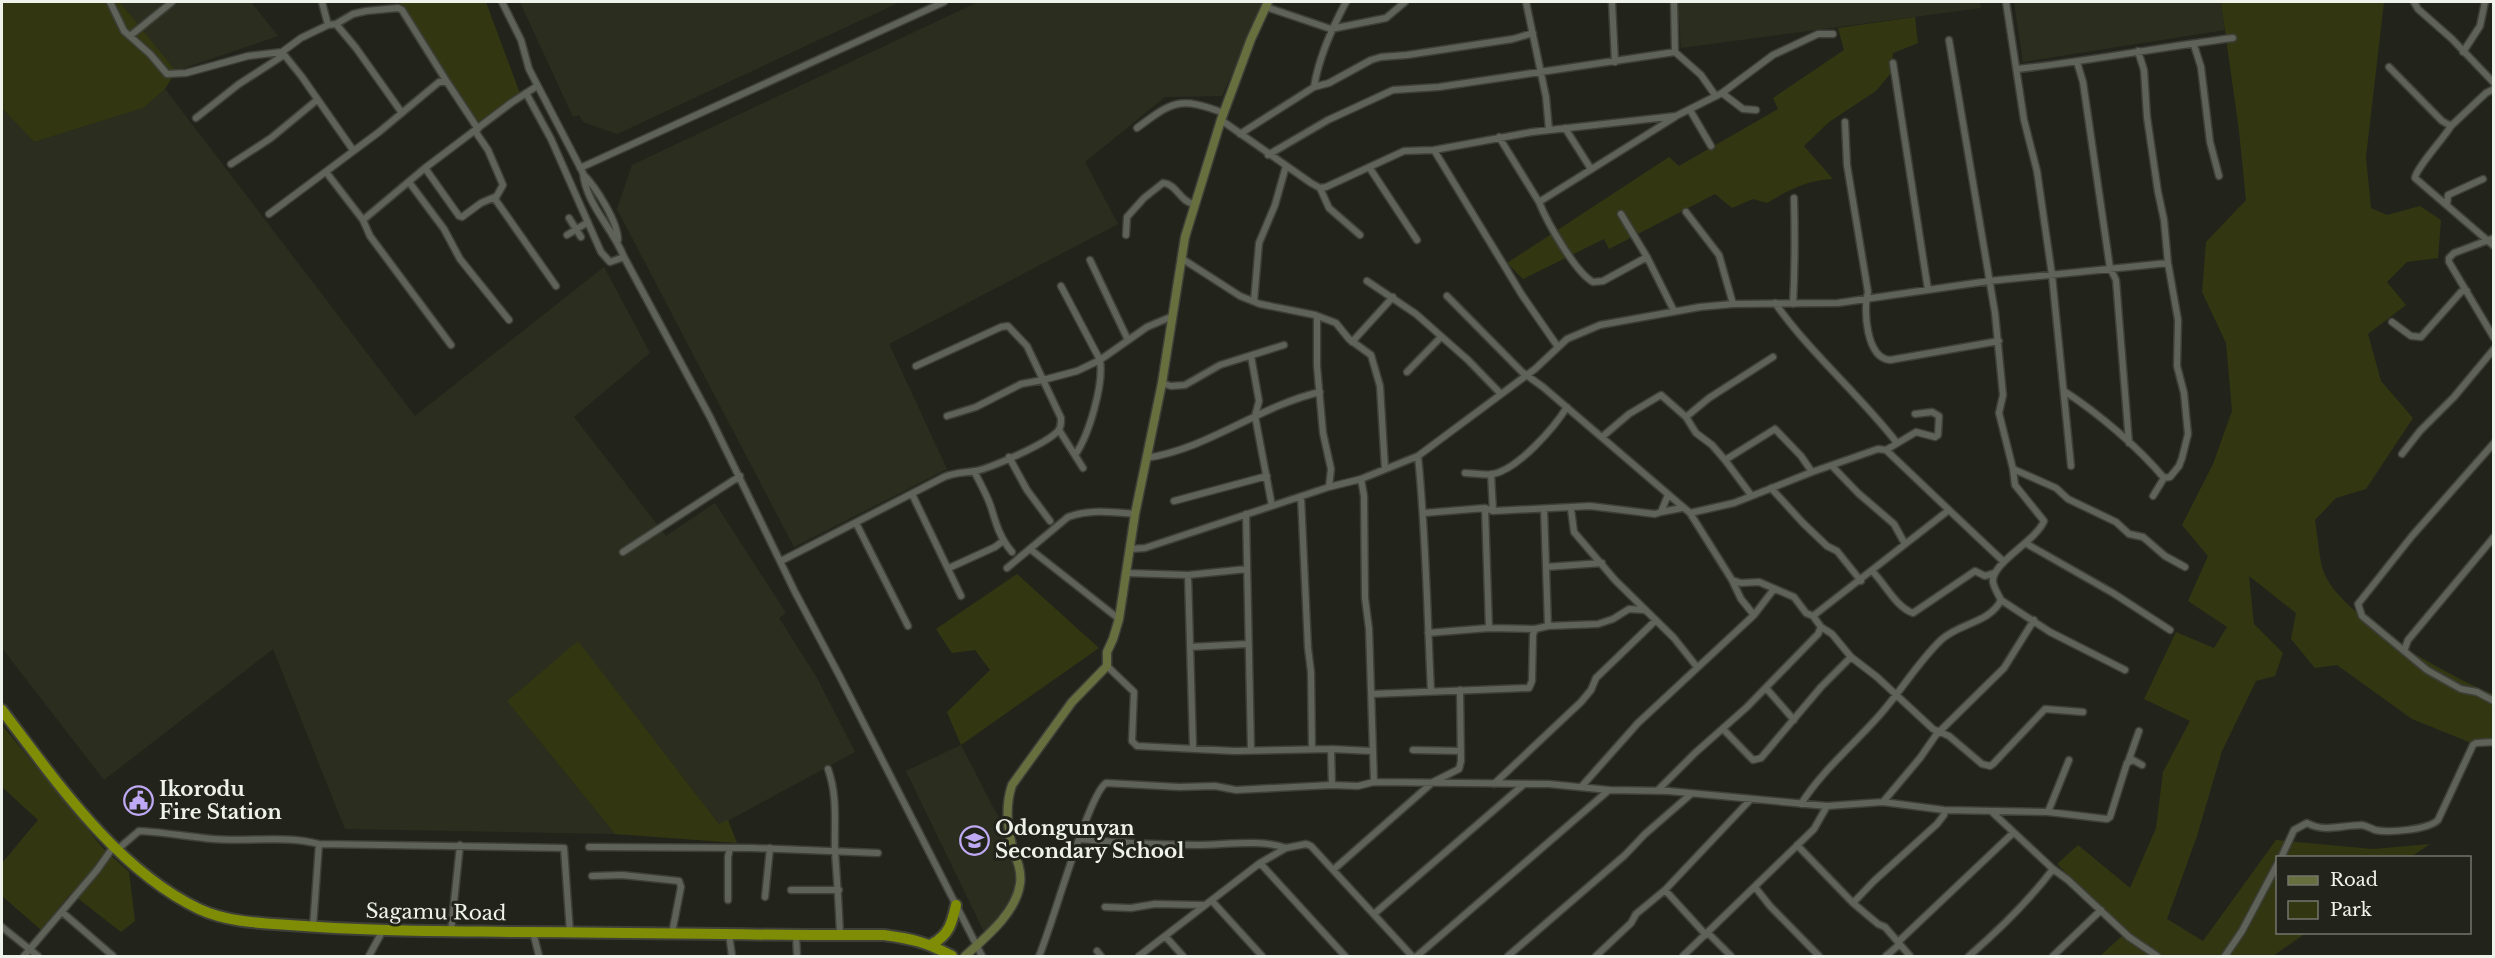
<svg xmlns="http://www.w3.org/2000/svg" width="2495" height="958" font-family="'Libre Baskerville',serif">
  <rect width="100%" height="100%" fill="#22241b"/>
  <path fill="#2b2e1f" d="M120 2H251L278 36 176 71Z
    M520 2H900L617 134 583 122 579 115 573 117Z
    M978 2H1264L1222 96 1165 97 1085 162 1118 224 889 344 947 469 794 547 617 209 632 165Z
    M1678 2H1980L1981 8 1681 48Z
    M2014 2H2221L2225 30 2023 62Z
    M165 89 415 416 604 267 650 353 574 417 666 536 715 503 786 613 779 618 817 678 855 752 720 825 578 642 507 701 615 834 345 829 273 649 104 780 2 648V108L34 142 143 108Z
    M961 745 994 809 1005 827 1019 880 1012 906 986 936 906 771Z"/>
  <path fill="#323712" d="M2 2H120L176 71 165 89 143 108 34 142 2 108Z
    M399 2H486L522 99 485 128 473 116Z
    M2221 2H2384L2366 157 2371 208 2387 215 2420 206 2441 220 2438 258 2407 262 2387 282 2406 305 2368 334 2381 381 2413 418 2366 489 2336 498 2315 520C2318 536 2319 562 2325 575 2344 618 2450 677 2493 694V747L2469 742 2412 719 2337 665 2315 668 2291 639 2296 613 2249 576 2254 624 2283 653 2275 676 2256 681 2222 751 2197 836 2167 919 2203 941 2276 840 2373 849 2430 844 2411 857 2278 858V932L2306 933 2273 956H2162L2157 953 2155 956H2100L2122 936 2097 903 2057 864 2078 845 2130 888 2156 828 2163 772 2190 721 2144 699 2176 632 2214 648 2227 627 2188 601 2208 556 2182 525 2213 464 2232 411 2226 343 2202 292 2206 242 2246 200 2239 131Z
    M1915 17 1918 43 1893 53 1891 73 1876 91 1829 122 1804 146 1833 179C1807 180 1789 190 1767 203L1753 199 1732 208 1715 194 1609 249 1604 239 1523 279 1507 263 1669 157 1679 166 1778 109 1773 98 1844 50 1838 28Z
    M1017 574 1099 648 961 745 947 712 990 670 975 650 952 653 936 629Z
    M578 641 719 824 728 820 737 843 615 834 507 701Z
    M2 725 102 847 129 872 135 921 121 932 71 893 41 930 2 896V863L38 820 2 787Z"/>
  <g fill="none" stroke-linecap="round" stroke-linejoin="round">
    <defs>
      <path id="street" d="M110 2 124 31 150 54 167 74 186 73 248 56 282 52 301 38 328 25 336 24 353 14 366 11 398 8 402 10 447 82
        M322 2 328 25
        M502 2 521 40 529 69 583 173C586 204 613 229 624 257L710 417 795 592 839 675 982 956
        M1526 2 1546 97 1549 130
        M1612 2 1615 62
        M1674 2 1675 52 1701 75 1715 95
        M2006 2 2024 120 2037 171 2052 275 2071 466
        M2414 2 2418 9 2452 39 2494 83
        M1266 7 1331 29 1386 18 1405 2
        M336 24 356 48 402 113
        M130 36 172 2
        M1949 40 1995 313 2003 395 1999 413 2013 469 2056 488 2068 499 2116 522 2129 534 2143 537 2165 556 2185 567
        M2194 45 2201 67 2210 142 2219 176
        M2138 51 2144 70 2147 117 2158 192 2164 220 2168 263 2178 320 2177 366 2184 393 2186 414 2188 434 2182 458 2179 466 2170 477 2164 478 2153 496
        M282 52 302 77 353 150
        M2463 52 2480 26 2485 2
        M2077 62 2083 82 2110 268 2116 280 2129 443
        M1893 63 1928 290
        M2389 67 2442 121 2451 126 2486 93 2494 89
        M2018 69C2090 61 2161 47 2233 38
        M1314 87C1319 56 1332 28 1346 2
        M526 93 551 139 601 252 610 262 624 257
        M1722 93 1743 109 1756 110
        M1690 110 1711 146
        M196 118 239 84 284 55
        M1221 120 1311 183 1320 188 1326 187 1404 151 1434 150 1532 132 1676 116 1722 93 1773 55 1818 34H1833
        M1845 122 1847 165 1868 292C1863 309 1866 358 1890 360L1999 341
        M2451 126C2444 138 2416 168 2415 178L2494 246
        M1137 128C1174 100 1180 97 1224 113
        M1565 128 1591 169
        M475 131 488 150 503 185 495 199 556 286
        M1240 134 1314 87 1329 83 1371 60 1381 57 1407 55 1513 39 1533 33
        M1499 137 1539 202 1675 117
        M1434 150 1522 295 1558 347
        M1268 155 1328 120 1393 90 1439 87 1675 52
        M231 164 271 138 317 100
        M1369 167 1417 240
        M425 168 459 216 462 217 481 203 495 197
        M580 168 944 2
        M326 172 363 220 370 236 451 345
        M583 174C596 187 618 222 618 240
        M409 182 444 229 460 259 509 320
        M1320 188 1329 208 1360 235
        M1539 202C1547 222 1575 272 1593 282L1603 281 1647 257
        M2447 205 2448 195 2483 179
        M1686 212 1719 255 1733 304
        M269 214 379 132 439 82H447L478 129
        M1621 214 1647 257 1674 311
        M569 218 581 237
        M363 220 425 168 511 103 537 86
        M567 235 588 222
        M1126 235 1127 217 1144 198 1163 183C1177 184 1180 202 1194 204
        M2494 238 2454 253 2449 258V262L2494 338
        M1181 258 1240 296 1260 304 1315 315 1336 323 1349 339 1371 355 1380 386 1385 469
        M1090 260 1128 340
        M1367 281 1416 314 1468 360 1500 393
        M1061 286 1100 360C1104 384 1089 435 1075 455
        M1447 296 1522 372 1543 387 1690 513 1732 580 1741 583 1759 582 1794 597 1806 613 1813 616 1821 627 1832 634 1851 657 1877 677 1933 729 1949 736 1982 764 1990 766 1993 764 2045 709 2083 712
        M1254 301 1259 243 1275 205 1286 166
        M1775 303C1811 354 1859 394 1897 443
        M1793 304C1795 268 1795 234 1794 198
        M1317 316V366L1323 433 1331 469 1329 487
        M2392 322 2411 336 2421 337 2461 292 2465 290 2467 291
        M1352 342 1393 297
        M1251 356 1259 401 1255 416 1272 506
        M1407 372 1441 337
        M1162 383 1171 386 1185 385 1220 365 1284 345
        M2064 391C2098 413 2138 447 2164 478
        M947 416 976 407 1021 384 1043 380 1077 371 1100 360 1147 327 1173 316
        M1686 417 1709 398 1773 357
        M1059 430 1083 468
        M1602 437 1629 414 1661 395 1686 417 1696 433 1712 445 1725 460 1751 495
        M2494 443 2412 536 2358 604 2362 616 2427 670 2461 689 2477 692 2494 701
        M1886 450 1949 510
        M2402 454 2420 431 2454 397 2494 349
        M1418 456C1426 534 1427 612 1431 691
        M1009 457 1027 490 1050 521
        M1146 458C1208 449 1259 406 1320 392
        M1725 460 1775 429 1801 456 1812 472
        M1832 466 1858 493 1894 524 1905 544
        M974 471C980 483 987 495 991 507 996 524 1000 538 1012 552
        M1465 473C1474 473 1485 476 1493 474 1518 469 1554 428 1567 407
        M1491 474 1493 511
        M1361 479 1364 496 1365 598 1369 629 1374 782
        M1771 488 1803 523 1827 546 1837 551 1861 581
        M912 494 961 596
        M1301 497 1308 648 1311 672 1312 749
        M1174 501 1267 476
        M1485 508 1489 628
        M1571 509 1574 532 1615 580 1674 638 1697 667
        M1661 512 1682 508
        M1424 513 1485 508 1493 511 1590 506 1655 514 1661 512 1668 495
        M1690 513 1734 503 1812 472 1878 449 1886 450 1916 432 1935 437 1938 435 1939 416 1932 412 1915 414
        M1246 514 1251 750
        M856 523 908 626
        M2027 544 2113 593 2170 630
        M1030 549 1119 619
        M1130 549 1145 548 1329 487 1361 479 1418 456 1535 369 1567 339 1600 325 1700 307 1733 304 1838 303 1989 281 2168 263
        M623 552 740 476
        M781 561 944 477C956 472 963 473 976 471 993 467 1046 444 1058 431 1061 427 1061 424 1061 418L1027 346 1008 326 1001 327 916 366
        M1546 567 1602 563
        M949 568 995 547 1003 541
        M1007 568 1068 517C1089 509 1113 512 1135 514
        M1873 572C1885 584 1896 607 1913 613L1975 571 1985 576 1994 573
        M1126 573 1188 575 1247 569
        M1188 575 1193 747
        M1732 580 1741 599 1754 615
        M2001 600 2050 632 2125 670
        M1813 616 1949 510 2004 562
        M1548 626 1598 624 1613 619 1629 609 1644 610
        M1428 633 1489 628 1535 629 1548 626 1544 509
        M1190 647 1247 644
        M2404 651 2408 640 2494 537
        M1107 666 1134 692 1132 741 1137 746 1234 751 1331 749 1372 751
        M1766 688 1794 720
        M1372 694 1529 688 1532 681 1533 635 1535 629
        M1723 729 1753 760 1761 758 1821 687 1851 657
        M1331 749 1332 785
        M1413 750 1461 751
        M2128 762 2139 731
        M828 769C838 797 834 823 835 852 837 880 839 907 840 935
        M1494 784 1581 702 1591 690 1596 678 1655 621
        M1582 786 1638 723 1754 615 1774 589
        M1657 791 1695 753 1747 707 1818 634 1821 627
        M1883 802 1920 758 1936 735 2004 668 2034 620
        M1801 804C1821 772 1852 746 1877 718 1900 693 1917 663 1941 640 1959 623 1990 623 2001 600 1998 594 1994 588 1993 582 1991 563 2036 541 2044 521L2015 485 2013 469
        M2048 812 2069 760
        M1080 839C1120 843 1159 845 1199 845 1224 845 1263 839 1286 848
        M1797 845 1853 903 1878 924 1885 927 1910 956
        M589 847 753 848 878 853
        M118 849 139 831C164 832 188 837 213 839 247 842 285 835 319 844L564 848 570 933
        M2281 858 2294 830 2307 823C2325 833 2342 825 2362 825 2367 826 2370 828 2375 830 2388 833 2428 830 2438 820L2473 745 2476 743 2494 742
        M1260 863 1345 956
        M2053 869 2068 880 2129 937 2157 956
        M1333 870 1433 782 1459 769 1461 761 1460 690
        M592 876 622 875 679 881 681 887 672 933
        M1755 887 1770 906 1819 956
        M791 890H839
        M1665 890 1706 935
        M765 897 770 848
        M728 900V857L730 848
        M1212 901 1262 956
        M1853 903 1874 881 1937 824 1944 815V810
        M1105 907 1131 908 1155 904 1204 905
        M62 912 113 956
        M1374 914 1523 785
        M2 927 38 956
        M313 927 319 844
        M451 931 460 845
        M533 932 539 956
        M1708 933 1731 956
        M729 934 732 956
        M796 935 797 956
        M1165 936 1183 956
        M1898 942 2013 833
        M1097 951 1101 956
        M24 956 97 870 114 846
        M369 956 383 930
        M1039 956C1052 927 1088 795 1106 783L1179 787 1215 786 1236 790 1332 785 1358 786 1374 782 1549 784 1609 790 1668 791 1827 806 1883 802 1944 810 2048 812 2107 819 2110 817 2127 763 2133 760 2142 765
        M1139 956 1260 863 1286 848 1306 844 1311 846 1412 956
        M1417 956 1609 790
        M1508 956 1625 855 1645 834 1691 794
        M1596 956 1631 923 1636 914 1665 890 1751 799
        M1683 956 1814 829 1827 806
        M1886 956 1900 944
        M1969 956C1999 930 2028 902 2053 869L1992 812
        M2053 956 2101 910
        M2225 956 2242 931 2278 863"/>
      <path id="secondary" d="M965 956C985 938 1016 913 1020 884 1022 872 1017 860 1013 849 1007 828 1005 806 1012 785L1072 702 1107 666V652L1113 639 1119 619 1135 514 1162 383 1185 237 1221 120 1251 39 1268 2"/>
      <path id="highway" d="M2 710C56 781 116 869 199 909 227 922 259 923 289 925 364 931 439 931 513 932 637 932 760 936 884 935 913 939 926 942 952 956
        M932 944C949 935 952 923 956 905"/>
    </defs>
    <use href="#street" stroke="#3e3f38" stroke-width="9"/>
    <use href="#secondary" stroke="#3e3f38" stroke-width="11"/>
    <use href="#highway" stroke="#3e3f38" stroke-width="14"/>
    <use href="#street" stroke="#5f6258" stroke-width="6"/>
    <use href="#secondary" stroke="#686f3f" stroke-width="8"/>
    <use href="#highway" stroke="#7e8d05" stroke-width="10"/>
  </g>
  <defs>
    <symbol id="civic-ring" viewBox="-11 -11 22 22"><circle r="9.5" fill="#22241b" stroke="#bfa9f4" stroke-width="1.5"/><path d="M-.6-6.5H3V-4.5H.6V-3L4-1V1h2V6H-6V1h2V-1L-.6-3ZM-1.2 2.5V6h2.4V2.5Z" fill="#bfa9f4"/></symbol>
    <symbol id="school-ring" viewBox="-11 -11 22 22"><circle r="9.5" fill="#22241b" stroke="#bfa9f4" stroke-width="1.5"/><path d="M0-5L7-2L0 1L-7-2ZM-4 1L0 2.5L4 1V4Q0 6-4 4Z" fill="#bfa9f4"/></symbol>
  </defs>
  <g fill-rule="evenodd">
    <use href="#civic-ring" x="122" y="784" width="33" height="33"/>
    <use href="#school-ring" x="958" y="824" width="33" height="33"/>
  </g>
  <g text-anchor="middle" dominant-baseline="central" stroke-width="6" stroke-linejoin="round" paint-order="stroke">
    <g font-size="20" font-weight="bold" fill="#eff1eb" stroke="#22241b" text-anchor="start">
      <text x="159" y="789">Ikorodu<tspan x="159" dy="23">Fire Station</tspan></text>
      <text x="995" y="828">Odongunyan<tspan x="995" dy="23">Secondary School</tspan></text>
    </g>
    <g font-size="20" fill="#eff1eb" stroke="#22241b">
      <text transform="translate(436 912) rotate(1)">Sagamu Road</text>
    </g>
  </g>
  <rect width="2495" height="958" fill="none" stroke="#eff1eb" stroke-width="6"/>
  <rect x="2276" y="856" width="195" height="78" fill="#22241b" stroke="#74766e" stroke-width="1.5"/>
  <rect x="2288" y="876" width="30" height="9" fill="#686f3f" stroke="#74766e" stroke-width="1.5"/>
  <text x="2330" y="886" font-size="18" fill="#eff1eb">Road</text>
  <rect x="2288" y="901" width="30" height="18" fill="#323712" stroke="#74766e" stroke-width="1.5"/>
  <text x="2330" y="916" font-size="18" fill="#eff1eb">Park</text>
</svg>
